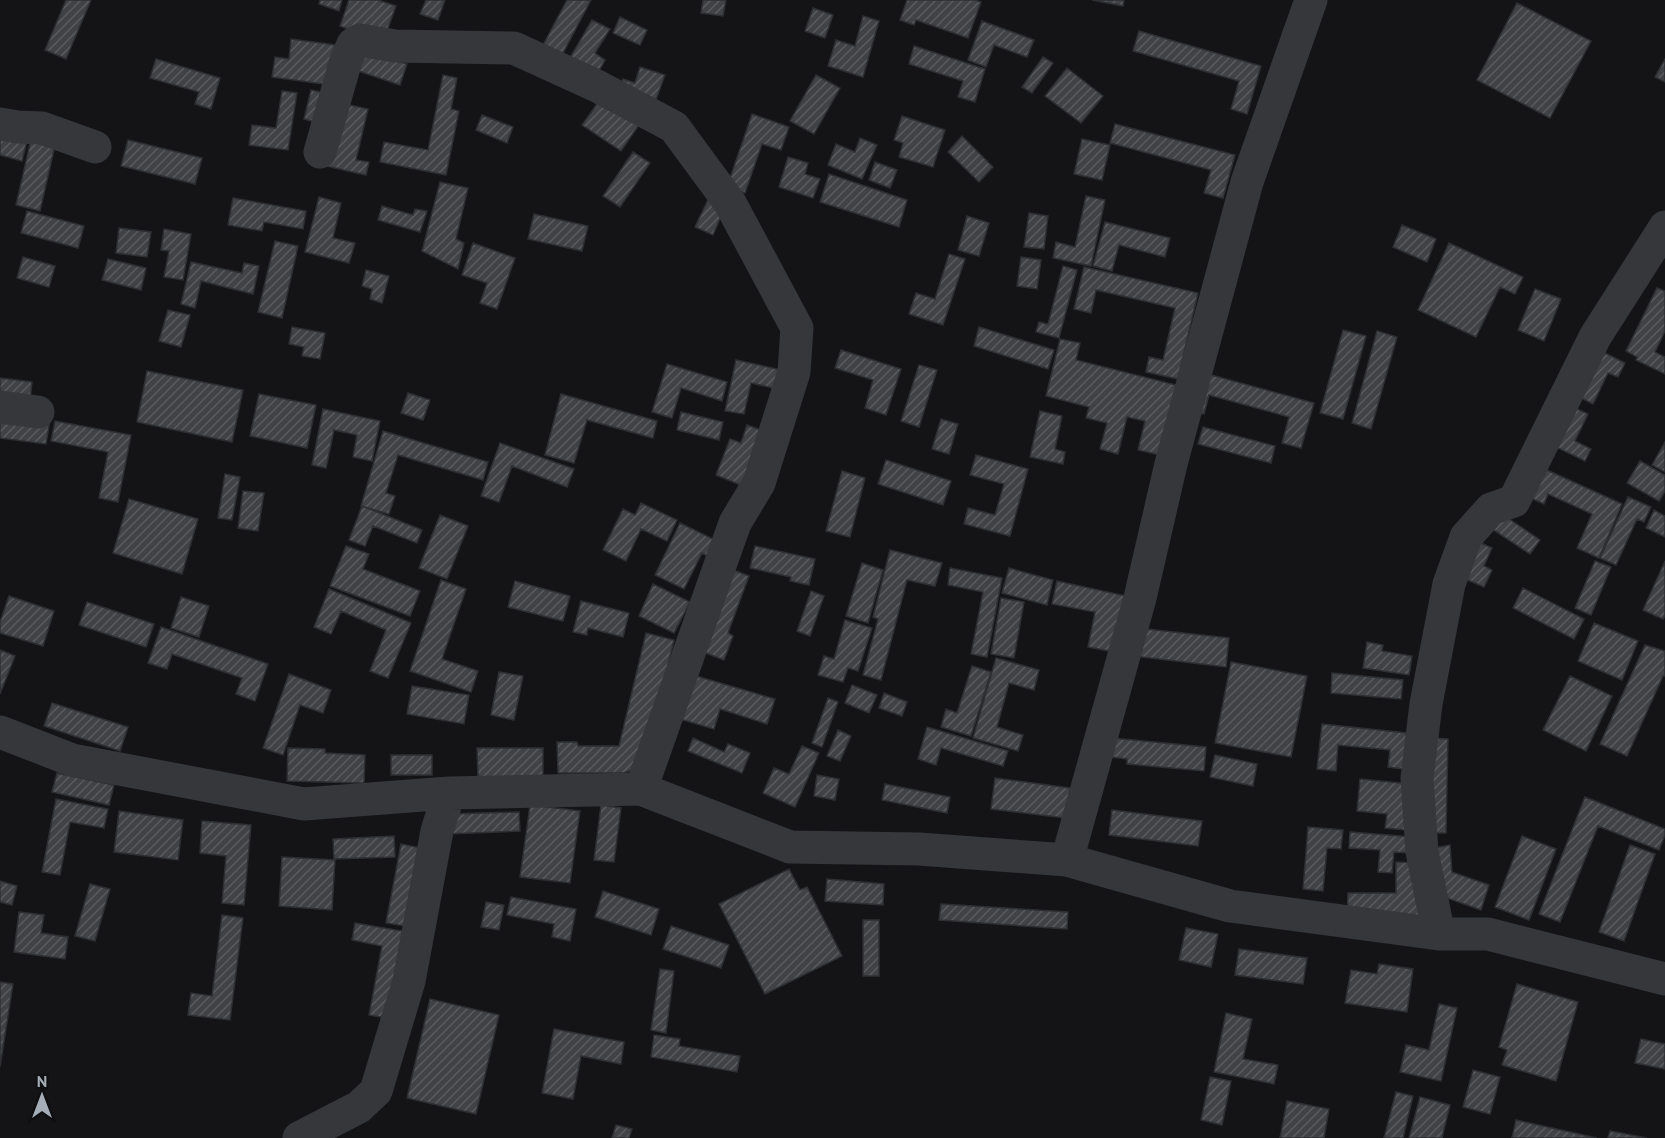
<svg xmlns="http://www.w3.org/2000/svg" width="1665" height="1138" font-family="'PT Sans',sans-serif">
  <defs>
    <pattern id="building-hatch" width="6" height="6" patternUnits="userSpaceOnUse" patternTransform="scale(1.5)"><rect width="6" height="6" fill="#404246"/><path d="M-1 1l2-2M0 6l6-6M5 7l2-2" fill="none" stroke="#595b5e"/></pattern>
  </defs>
  <rect width="100%" height="100%" fill="#141416"/>
  <path fill="url(#building-hatch)" stroke="#2e2f32" stroke-width="1.5" d="M66 0H91L66 59 45 50Z
    M320 0H342L339 11 319 4Z
    M349 0H378L396 6 383 42 340 26Z
    M426 0H445L438 20 420 14Z
    M567 0H591L561 57 542 47Z
    M703 0H726L723 16 701 13Z
    M907 0H975L981 2 968 38 916 20 914 25 900 20Z
    M1092 0H1124L1123 6Z
    M1517 3 1591 41 1550 118 1477 80Z
    M813 8 833 15 825 38 805 31Z
    M863 16 879 21 863 77 828 66 836 40 855 46Z
    M620 17 647 30 640 45 613 33Z
    M592 20 610 29 595 53 605 60 595 78 567 63Z
    M982 21 1034 40 1027 57 994 45 986 67 968 60Z
    M1139 31 1261 66 1247 114 1231 109 1239 81 1133 51Z
    M291 39 335 45 330 85 272 77 275 57 289 59Z
    M914 46 985 69 975 102 958 97 963 81 909 64Z
    M356 47 407 64 400 85 349 68Z
    M1043 57 1053 63 1032 93 1022 87Z
    M156 59 220 78 211 109 195 104 199 92 150 78Z
    M1665 59V82L1655 77Z
    M640 67 665 75 654 105 618 93 623 79 635 83Z
    M1067 68 1103 96 1081 123 1045 96Z
    M443 75 457 78 451 109 459 111 446 175 380 162 384 142 428 150Z
    M816 75 840 88 814 134 790 121Z
    M311 90 330 94 322 124 304 119Z
    M282 91 297 93 288 150 249 145 252 125 276 128Z
    M604 94 643 119 621 151 582 125Z
    M340 103 368 109 356 160 369 162 366 175 326 166Z
    M752 114 789 127 781 150 762 144 745 193 727 187Z
    M482 115 513 127 507 143 476 130Z
    M902 116 945 130 933 167 899 157 903 143 894 140Z
    M1115 124 1235 155 1223 198 1204 193 1211 170 1110 143Z
    M0 134 27 141 22 161 0 155Z
    M32 135 56 141 40 211 16 205Z
    M962 136 993 167 979 182 948 152Z
    M860 138 877 145 862 179 828 165 836 144 855 152Z
    M1082 139 1110 145 1102 180 1074 174Z
    M128 140 202 158 195 184 121 166Z
    M633 152 650 163 620 207 603 196Z
    M788 157 808 163 805 174 820 179 813 198 779 187Z
    M875 162 897 170 890 188 869 180Z
    M829 174 907 200 899 227 820 202Z
    M440 182 468 188 456 239 464 243 458 269 422 251Z
    M1086 196 1105 200 1091 266 1053 258 1056 242 1075 247Z
    M319 197 341 203 333 238 355 243 349 263 305 252Z
    M233 198 306 211 303 229 264 222 262 231 228 225Z
    M708 200 725 207 713 235 695 227Z
    M382 206 413 215 415 209 427 211 420 232 378 220Z
    M27 211 84 226 78 248 21 233Z
    M1029 213 1048 216 1044 249 1024 247Z
    M534 214 588 226 582 251 528 239Z
    M967 216 989 223 979 256 958 250Z
    M1105 222 1170 238 1165 257 1119 245 1112 271 1093 266Z
    M1402 225 1436 239 1427 262 1393 247Z
    M119 228 151 232 147 257 116 253Z
    M164 229 191 234 183 280 164 277 169 251 161 250Z
    M275 241 298 246 282 318 258 312Z
    M473 243 515 258 497 309 480 303 487 283 462 275Z
    M1449 243 1523 277 1515 294 1500 287 1476 337 1418 310Z
    M949 254 965 259 943 325 909 314 916 293 935 299Z
    M23 257 55 266 49 287 17 278Z
    M1021 257 1041 260 1037 289 1017 286Z
    M108 259 146 268 141 290 102 280Z
    M191 262 242 273 244 263 259 266 253 294 201 281 195 308 181 304Z
    M1063 266 1077 270 1059 338 1036 332 1039 322 1048 324Z
    M1084 267 1198 293 1178 379 1146 372 1149 357 1163 360 1175 308 1096 290 1091 313 1074 309Z
    M366 270 389 276 382 303 370 299 372 289 362 286Z
    M1657 288 1665 291V331L1655 352 1665 357V374L1636 360 1637 357 1626 351Z
    M1535 289 1561 299 1544 341 1518 330Z
    M168 310 190 315 181 347 159 341Z
    M292 327 325 333 320 359 302 356 304 347 289 344Z
    M979 327 1054 350 1048 369 974 346Z
    M1343 330 1366 336 1343 419 1320 413Z
    M1377 331 1397 337 1371 429 1352 423Z
    M1060 339 1080 343 1076 360 1176 385 1160 455 1138 450 1145 421 1127 417 1118 454 1100 449 1107 423 1086 418 1089 407 1046 396Z
    M841 350 901 369 886 415 865 408 873 380 835 368Z
    M1599 350 1625 363 1618 377 1608 373 1593 404 1577 396Z
    M736 360 782 370 778 389 751 383 744 414 725 411Z
    M667 364 727 382 722 401 681 388 672 418 652 412Z
    M919 365 937 370 919 427 901 421Z
    M147 371 243 390 232 442 137 422Z
    M1204 373 1314 403 1301 448 1282 443 1289 417 1209 395 1204 414 1193 411Z
    M0 378 32 382 30 401 0 397Z
    M408 393 430 400 423 420 401 413Z
    M259 394 316 405 307 448 250 436Z
    M561 394 657 421 653 438 587 420 574 463 545 455Z
    M1573 407 1588 414 1575 441 1591 449 1585 461 1554 446Z
    M323 409 380 421 372 461 353 457 357 435 334 430 326 468 312 465Z
    M1040 411 1062 416 1055 449 1065 452 1063 464 1030 457Z
    M0 412 50 420 46 444 0 438Z
    M681 412 723 422 719 440 677 430Z
    M941 419 958 424 949 454 932 449Z
    M55 421 131 435 118 502 99 498 108 452 51 441Z
    M747 425 764 431 743 486 716 475 730 439 741 443Z
    M1203 427 1275 446 1271 463 1198 444Z
    M383 431 488 462 483 480 398 455 386 493 395 496 389 514 361 506Z
    M1665 442V472L1652 465Z
    M500 443 574 469 567 487 512 466 499 502 481 496Z
    M976 455 1028 469 1010 536 964 524 968 508 995 515 1004 484 970 475Z
    M886 460 951 481 943 505 878 484Z
    M1640 461 1665 475V491L1659 501 1627 483Z
    M1538 466 1622 504 1599 558 1577 548 1592 514 1548 494 1544 504 1524 495Z
    M842 471 865 478 850 537 826 531Z
    M225 474 240 477 232 520 218 518Z
    M243 491 264 493 258 531 238 528Z
    M1628 497 1651 507 1644 522 1637 519 1616 565 1600 558Z
    M129 499 198 519 182 574 113 553Z
    M641 503 677 520 667 541 641 529 626 561 603 550 623 509 635 515Z
    M362 506 422 530 417 543 373 526 365 546 349 540Z
    M1654 510 1665 516V537L1646 528Z
    M1499 512 1540 540 1530 554 1489 527Z
    M440 515 468 526 447 579 419 568Z
    M680 523 717 541 709 557 702 553 684 589 655 575Z
    M1472 539 1492 548 1484 566 1492 570 1484 587 1456 575Z
    M346 546 369 554 363 569 420 591 410 616 330 586Z
    M755 546 815 559 809 585 790 581 791 577 750 568Z
    M890 550 942 563 935 586 907 580 881 680 863 675 878 619 873 617Z
    M1595 561 1611 567 1591 615 1575 608Z
    M1665 561V616L1663 619 1643 610Z
    M862 563 883 570 868 623 846 616Z
    M728 568 749 576 728 633 733 636 724 660 698 650Z
    M950 568 1002 578 987 657 971 654 983 592 948 585Z
    M1009 568 1053 580 1047 605 1002 593Z
    M441 580 466 589 442 659 478 671 471 692 410 671Z
    M515 581 570 596 563 621 508 607Z
    M1057 581 1126 596 1114 652 1088 647 1095 612 1052 604Z
    M653 584 690 602 674 633 639 616Z
    M1523 588 1584 619 1574 639 1513 608Z
    M329 589 411 623 388 678 370 671 386 630 341 611 331 634 314 627Z
    M811 591 824 596 810 636 797 631Z
    M9 596 54 611 43 646 0 633V622Z
    M181 597 209 606 199 637 171 628Z
    M1001 598 1024 602 1014 658 991 654Z
    M581 601 629 613 623 637 588 628 587 635 573 632Z
    M87 602 154 624 146 647 79 625Z
    M845 620 872 628 858 671 848 668 843 682 818 675 824 656 834 659Z
    M1594 623 1638 641 1622 680 1578 661Z
    M161 627 268 664 255 701 236 694 242 678 172 654 167 669 148 663Z
    M1137 628 1229 638 1226 667 1134 656Z
    M646 633 674 640 644 765 624 773H558L557 742H577L578 746H619Z
    M1367 642 1383 645 1382 651 1412 656 1409 675 1363 668Z
    M1645 645 1665 651V676H1663L1627 756 1600 744Z
    M0 650 15 656 0 694Z
    M996 658 1039 670 1034 690 1009 683 997 727 1023 735 1018 751 973 738Z
    M1231 662 1307 676 1291 757 1215 743Z
    M972 666 991 672 971 736 941 727 946 709 957 713Z
    M499 672 523 676 514 720 491 715Z
    M686 673 775 699 767 724 720 709 714 729 673 717Z
    M1332 673 1403 680 1401 699 1331 693Z
    M289 674 331 690 323 713 300 705 283 755 263 748Z
    M1570 676 1612 696 1586 751 1543 730Z
    M852 685 877 695 869 713 845 703Z
    M412 686 469 695 464 724 407 714Z
    M884 693 907 702 902 716 879 708Z
    M828 698 838 702 822 747 812 743Z
    M52 703 128 727 120 751 44 726Z
    M1322 724 1407 733 1403 769 1388 767 1390 750 1338 745 1336 771 1317 769Z
    M927 727 1008 751 1003 766 941 748 936 765 918 759Z
    M838 730 851 736 840 761 827 756Z
    M693 738 724 752 728 744 750 753 742 773 688 751Z
    M1112 738 1206 747 1204 771 1127 764V759L1111 757Z
    M1430 738 1448 739 1446 833H1429Z
    M802 746 819 753 795 807 763 793 774 768 789 774Z
    M288 748 325 749V753L365 755 364 783 287 781Z
    M477 748H543V777L478 778Z
    M391 755H432V775H391Z
    M1215 755 1257 764 1253 786 1210 777Z
    M57 773 114 785 109 805 52 792Z
    M817 775 839 779 835 800 814 796Z
    M995 778 1077 789 1073 819 991 809Z
    M1360 779 1410 784 1406 830 1385 828 1387 814 1357 811Z
    M885 784 950 797 947 813 882 800Z
    M1585 797 1665 829V835L1659 850 1598 826 1560 922 1539 914Z
    M56 799 108 809 104 828 70 822 60 875 42 872Z
    M530 805 580 811 570 883 520 877Z
    M601 805 621 808 614 862 594 860Z
    M1112 810 1202 821 1198 846 1109 835Z
    M119 811 183 820 178 860 114 852Z
    M519 812 520 831 448 834V814Z
    M202 821 251 825 244 905 222 903 226 856 200 853Z
    M1308 827 1343 830 1341 849 1327 848 1323 891 1303 889Z
    M1350 832 1413 837 1411 853 1394 852 1392 873 1378 872 1380 850 1349 848Z
    M394 836 395 857 334 859 333 839Z
    M1522 836 1556 849 1529 920 1495 907Z
    M401 844 426 849 411 927 386 923Z
    M1450 845 1452 872 1489 885 1481 910 1444 897 1424 850Z
    M1630 845 1655 854 1624 941 1599 932Z
    M282 857 335 860 332 910 279 906Z
    M1396 862 1423 863 1422 918 1347 916 1348 893H1396Z
    M789 869 800 890 807 887 842 956 765 994 719 904Z
    M827 879 884 884 883 905 825 901Z
    M0 881 17 886 12 905 0 902Z
    M90 884 110 889 95 941 75 936Z
    M603 891 659 909 651 935 595 917Z
    M511 897 576 909 570 941 552 937 554 924 507 915Z
    M486 902 504 905 499 930 481 927Z
    M941 904 1068 912 1067 929 939 920Z
    M19 912 44 915 41 933 68 937 65 959 14 952Z
    M222 915 243 918 230 1020 188 1015 191 993 212 996Z
    M863 920H879V976H863Z
    M355 923 408 932 392 1019 369 1015 382 946 352 940Z
    M671 926 729 945 721 968 663 949Z
    M1186 928 1218 934 1211 967 1179 960Z
    M1239 949 1307 958 1303 984 1235 975Z
    M1379 964 1413 969 1407 1012 1345 1003 1351 970 1377 974Z
    M660 969 674 971 666 1033 651 1030Z
    M0 982 13 984 0 1067Z
    M1517 984 1578 1002 1556 1081 1502 1065 1507 1050 1499 1047Z
    M430 999 499 1015 476 1114 407 1098Z
    M1439 1004 1457 1008 1441 1081 1400 1072 1406 1045 1429 1050Z
    M1226 1013 1252 1019 1243 1059 1278 1065 1274 1084 1214 1072Z
    M554 1029 624 1042 621 1064 581 1056 573 1099 542 1093Z
    M654 1035 680 1039 679 1046 740 1056 737 1072 651 1057Z
    M1641 1039 1665 1044V1069L1635 1063Z
    M1473 1070 1500 1077 1490 1114 1463 1107Z
    M1210 1077 1231 1081 1222 1125 1201 1120Z
    M1396 1092 1413 1096 1403 1138H1384Z
    M1420 1097 1450 1105 1442 1138H1409Z
    M1287 1101 1329 1109 1324 1138H1280Z
    M1516 1120 1597 1138H1512Z
    M616 1125 632 1129 629 1138H612Z
    M1610 1131 1647 1138H1608Z"/>
  <g fill="none" stroke-linecap="round" stroke-linejoin="round">
    <path stroke="#35373b" stroke-width="33" d="M0 124 18 127 42 128 95 147
      M320 152 346 60 353 44 360 40 395 46 514 48 597 86 674 127 730 203 797 328 794 372 759 483 735 523 641 789
      M0 407 38 412
      M0 732 72 760 304 804 449 793 641 789 790 847 919 849 1067 860 1230 906 1439 934H1488L1665 979
      M1067 860 1140 598 1171 464 1247 182 1311 0
      M1439 934 1422 852 1417 778 1426 704 1449 584 1466 537 1491 509 1514 501 1595 337 1665 227
      M299 1138 359 1107 376 1091 409 981 437 831 449 793"/>
  </g>
  <g transform="translate(42 1096)" stroke="#0f0f11" stroke-width="4.5" paint-order="stroke">
  <path d="M0-4.5L10 22L0 15L-10 22Z" fill="#a5adb6"/>
  <text y="-9" font-size="16" font-weight="bold" text-anchor="middle" fill="#a5adb6">N</text>
  </g>
</svg>
